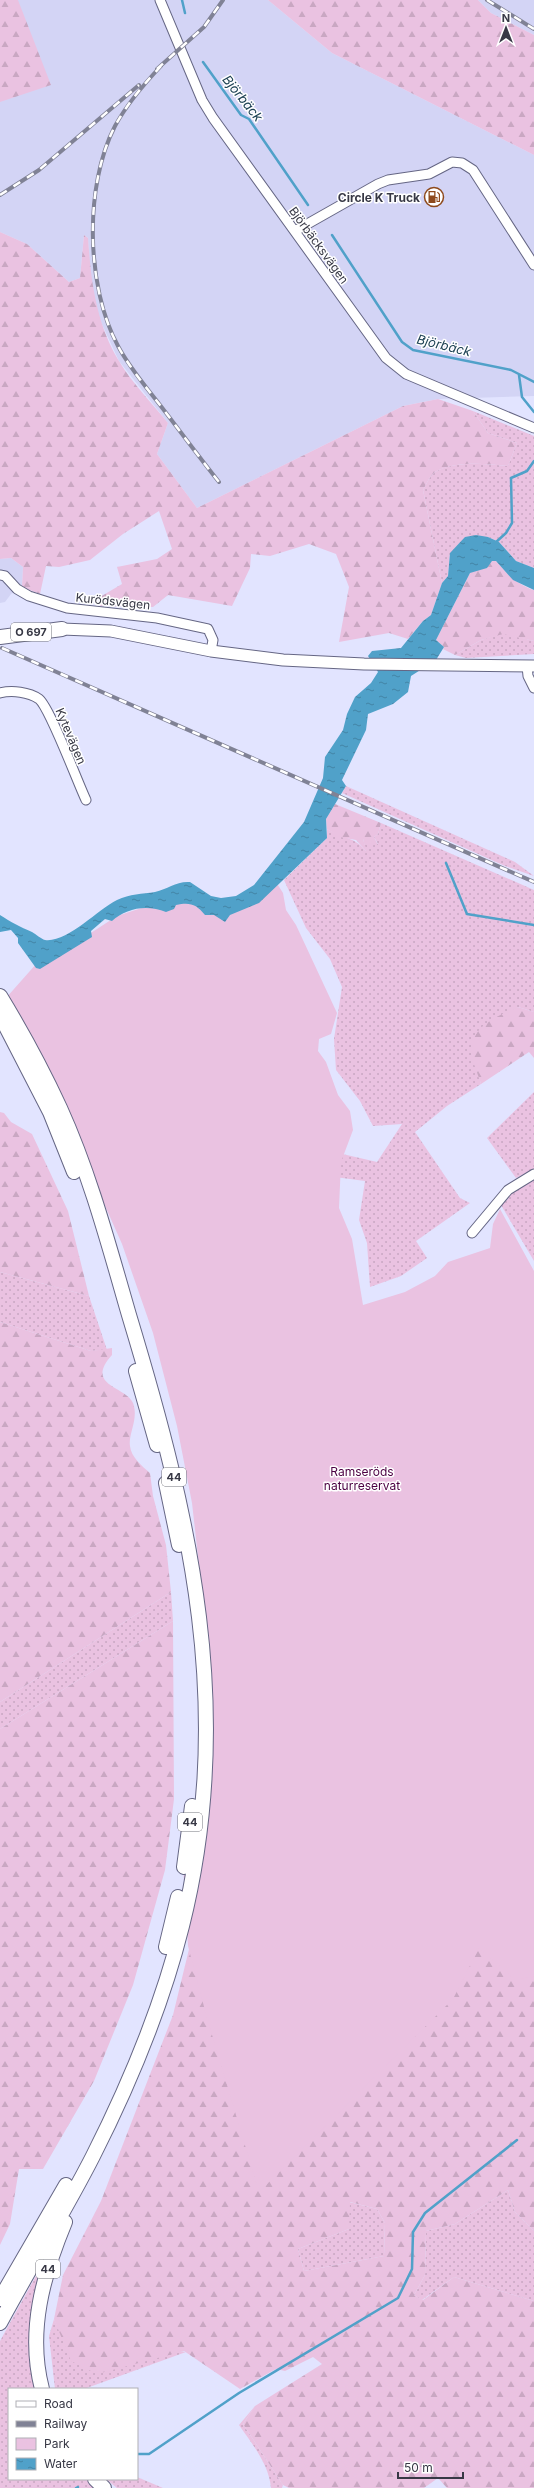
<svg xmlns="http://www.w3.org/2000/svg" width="534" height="2488" font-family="Inter,sans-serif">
  <defs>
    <pattern id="grass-dots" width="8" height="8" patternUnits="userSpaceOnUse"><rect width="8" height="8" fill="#eac2e1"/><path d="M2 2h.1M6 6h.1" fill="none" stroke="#c9a7c2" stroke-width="1.8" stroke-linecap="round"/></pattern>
    <pattern id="forest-firs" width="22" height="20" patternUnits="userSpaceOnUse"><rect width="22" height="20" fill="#eac2e1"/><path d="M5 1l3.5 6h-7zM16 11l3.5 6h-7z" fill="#c9a7c2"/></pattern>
    <pattern id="water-ripples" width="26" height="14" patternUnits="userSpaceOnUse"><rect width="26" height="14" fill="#50a1c9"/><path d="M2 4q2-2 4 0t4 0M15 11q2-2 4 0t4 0" fill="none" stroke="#4384a5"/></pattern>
  </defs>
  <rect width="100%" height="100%" fill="#e2e4ff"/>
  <path fill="#d3d4f5" d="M0 0H268L332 53 534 155V396L438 399 403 406 197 508 157 454 168 423 119 361 99 318 90 277 88 238 84 235 80 278 69 282 27 244 0 232Z
    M478 0H534V35L491 13Z
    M11 558 23 567 22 587 11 594 5 602 0 603V559Z"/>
  <path fill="url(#grass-dots)" d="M473 411 534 436V568L516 561 499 542 488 537 450 553 448 576 442 583 423 490C426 485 430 475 435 472 456 460 485 464 508 466L517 443 488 433Z
    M503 633 534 641V654L466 658 455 655 481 640Z
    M346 786 515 862 534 876 505 866 342 793Z
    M381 823 534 890V1012L518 1007 472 1053 481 1084 447 1106 415 1132 460 1198 470 1203 416 1241 427 1258 401 1276 370 1287 367 1243 359 1220 365 1181 274 1169 170 1114 377 1162 402 1124 373 1126 360 1101 336 1070 334 1039 342 987 330 959 306 928 284 880 327 838V829C342 838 355 837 366 851L363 839 378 844 374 837 378 834Z
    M534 1092V1169L516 1178 487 1138Z
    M534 1178V1261L501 1205 508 1199 511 1191Z
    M0 1272 89 1296 107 1350 91 1351 0 1322Z
    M171 1592 173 1621 0 1729V1702Z
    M508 2190 515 2212 534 2231V2301L454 2277 422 2300 414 2295 425 2275 426 2231 455 2224Z
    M349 2202 377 2209 385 2223 384 2256 304 2271 298 2249 349 2229Z
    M41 2267C30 2311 27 2345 35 2389H9V2479H87L96 2488H0V2341Z
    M54 2319 63 2337 186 2352 84 2389H55L49 2336Z
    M255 2406 243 2424 283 2485 282 2488H271C269 2464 252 2444 239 2425Z
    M137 2477 163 2488H117L106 2479H137Z"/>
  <path fill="url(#forest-firs)" fill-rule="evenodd" d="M0 0H18L51 85 0 102Z
    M268 0H478L491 13 534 35V155L332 53Z
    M0 232 27 244 69 282 80 278 84 235 88 238C91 281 96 323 119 361 132 383 152 403 168 423L157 454 197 508 403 406 438 399 473 411 488 433 517 443 508 466C485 464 457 460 435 472 430 475 426 485 423 490L442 583 431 615 423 621 408 639 389 633 339 642 349 587 336 554 309 544 270 556 251 554 250 568 232 606 168 595 153 607 100 606V597L122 584 117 567 157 559 172 549 159 511 123 534 90 560 59 567 46 566 40 594 22 587 23 567 11 558 0 559Z
    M492 561H496C507 573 517 585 534 590V641L503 634 481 640 455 655 443 649 444 647 436 640 470 573Z
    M335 804 381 823 378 834 374 837 378 845 368 843 363 839 367 852 356 840 340 837 327 829 326 819Z
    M518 1007 534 1012V1058L529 1052 481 1084C478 1074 473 1064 472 1054 469 1026 498 1016 518 1007Z
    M0 1112 4 1113 11 1122 32 1134 68 1211 89 1296 0 1272Z
    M0 1322 91 1351 112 1348V1355C84 1386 126 1386 133 1403 139 1419 128 1434 130 1446 131 1457 142 1466 150 1473L153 1496 166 1545 171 1592 0 1702Z
    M534 1402V2231L515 2212 508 2190 455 2224 426 2231 425 2275 414 2295 423 2300 454 2277 534 2301V2488H447L438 2478 424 2488H289L283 2485 243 2424 255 2406 322 2364 313 2357 285 2371 276 2369 240 2389 184 2351 97 2374 71 2361 54 2319 63 2275 101 2201 173 2015 199 1908ZM350 2202 377 2209 385 2223 384 2256 304 2271 298 2249 349 2229Z
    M173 1621 174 1799 165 1870 133 1985 94 2081 43 2169H19L10 2224 0 2245V1729Z"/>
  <path fill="#eac2e1" d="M276 882 283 893 286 910 296 925 337 1013 331 1034 319 1039 318 1051 326 1062 338 1095 350 1111 353 1130 341 1162 339 1208 352 1239 363 1305 405 1292 435 1276 448 1262 490 1248 493 1224 500 1209 534 1271V1976L515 1980 479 1948 453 1999 259 2192 207 2018 188 1946 182 1848 201 1782 206 1627 192 1503 177 1426 153 1333 122 1244 50 1082 6 998 37 963 60 953 117 916 163 901 181 899 217 909Z"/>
  <path fill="url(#water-ripples)" d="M476 535 488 537 499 542 516 561 534 568V590L513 580 496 561H492L487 568 470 573 436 640 444 647 436 660 411 676 408 692 393 704 368 714 366 730 342 780 346 786 326 819 327 838 259 903 230 915 225 922 214 915H205C196 904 190 902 176 905L174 909 166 912C147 904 126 908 112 921L105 919 91 931 92 937 40 969 36 968 18 943V938L11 930 0 932V915C11 922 20 927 32 932 36 934 41 939 45 940 67 943 97 910 117 900 130 894 142 894 155 892 168 889 176 881 190 882L211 896 221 898 236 896 254 885 304 822 323 778 325 757 343 730 347 714 355 697 371 683 378 672 368 656 372 651 401 648 423 621 431 615 442 583 448 576 450 553 465 537Z"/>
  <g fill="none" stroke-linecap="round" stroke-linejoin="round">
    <path stroke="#50a1c9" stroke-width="2.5" d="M182 0 185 13
      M203 62 241 115 249 119 308 205
      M332 235 402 342 413 350 511 370 534 382
      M519 375 522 397 534 412
      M495 543 506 533 512 523 511 478 527 471 534 461
      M446 863 467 914 534 925
      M137 2454H149L239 2393 398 2298 412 2269 413 2232 425 2213 517 2140
      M76 2488 78 2487"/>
    <defs>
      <path id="minor" d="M160 0 202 100 213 118 386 358 406 374 534 428
        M295 231 378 184 388 180 429 174 452 162 462 163 473 170 534 265
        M0 575 5 576 17 589 29 596 67 608 157 618 208 629 213 640 211 651
        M527 666 528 676 534 688
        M0 693C12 690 29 692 39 699 50 708 77 781 86 800
        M472 1233 508 1190 534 1174"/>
      <path id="tertiary" d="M62 629 111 631 211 651 283 660 364 664 534 666"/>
      <path id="primary" d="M0 637 62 629
        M0 996C22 1032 42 1069 60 1108 90 1174 109 1246 129 1315 191 1520 236 1712 182 1926 162 2006 130 2083 93 2156 64 2213 30 2267 0 2323
        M0 1015 50 1112 74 1172
        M136 1371 157 1445
        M166 1483 179 1545
        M184 1867 192 1806
        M166 1947 178 1897
        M0 2299 66 2185
        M42 2389C27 2332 43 2275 65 2222
        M95 2479 104 2488"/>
    </defs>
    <use href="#minor" stroke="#656684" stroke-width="11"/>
    <use href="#tertiary" stroke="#656684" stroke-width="13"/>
    <use href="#primary" stroke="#656684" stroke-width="16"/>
    <use href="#minor" stroke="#fff" stroke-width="9"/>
    <use href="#tertiary" stroke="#fff" stroke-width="11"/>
    <use href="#primary" stroke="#fff" stroke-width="14"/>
    <defs>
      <path id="rail" d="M487 0 534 29
        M161 66C144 84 127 104 115 126 84 186 86 287 118 346 129 367 146 387 160 405 180 431 199 457 219 482
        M157 69 204 27 223 0
        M0 195 39 170 139 85
        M2 648 534 882"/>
    </defs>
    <use href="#rail" stroke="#808295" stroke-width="4"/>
    <use href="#rail" stroke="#fff" stroke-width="2.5" stroke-dasharray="8" stroke-linecap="butt"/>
  </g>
  <defs>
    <symbol id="fuel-ring" viewBox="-11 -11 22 22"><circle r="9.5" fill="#fff" stroke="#8e4a1d" stroke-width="1.5"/><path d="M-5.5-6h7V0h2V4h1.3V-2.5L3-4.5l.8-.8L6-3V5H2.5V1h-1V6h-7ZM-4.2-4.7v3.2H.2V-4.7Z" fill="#8e4a1d"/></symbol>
  </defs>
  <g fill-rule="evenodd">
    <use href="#fuel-ring" x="423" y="186" width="22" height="22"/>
  </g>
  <g text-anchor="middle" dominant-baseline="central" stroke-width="3" stroke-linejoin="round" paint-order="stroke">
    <g fill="#fff" stroke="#73747d" stroke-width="1">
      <rect x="11" y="623" width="40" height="18" rx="3"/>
      <rect x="162" y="1468" width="24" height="18" rx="3"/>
      <rect x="178" y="1813" width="24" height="18" rx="3"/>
      <rect x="36" y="2260" width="24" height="18" rx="3"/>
    </g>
    <g font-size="11" font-weight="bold" fill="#373845">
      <text x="31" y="632">O 697</text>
      <text x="174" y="1477">44</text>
      <text x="190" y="1822">44</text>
      <text x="48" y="2269">44</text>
    </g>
    <g font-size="12" font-weight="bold" fill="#373845" stroke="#fff" text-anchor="end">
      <text x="420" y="197">Circle K Truck</text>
    </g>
    <g font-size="12" fill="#373845" stroke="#fff">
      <text transform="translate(319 245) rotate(54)">Björbäcksvägen</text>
      <text transform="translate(113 601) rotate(6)">Kurödsvägen</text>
      <text transform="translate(71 736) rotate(67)">Kytevägen</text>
    </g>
    <g font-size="12" fill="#4b0042" stroke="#fff">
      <text x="362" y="1471">Ramseröds<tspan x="362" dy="14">naturreservat</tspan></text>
    </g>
    <g font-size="13" font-style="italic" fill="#204456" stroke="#fff">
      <text transform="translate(243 98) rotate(51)">Björbäck</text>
      <text transform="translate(444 345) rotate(14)">Björbäck</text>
    </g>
  </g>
  <rect x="8" y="2388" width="130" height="92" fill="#ffffff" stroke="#afafb5"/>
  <rect x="16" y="2401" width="20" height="6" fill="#ffffff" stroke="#afafb5"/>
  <text x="44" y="2408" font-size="12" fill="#373845">Road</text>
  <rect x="16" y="2421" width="20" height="6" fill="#808295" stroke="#afafb5"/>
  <text x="44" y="2428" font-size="12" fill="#373845">Railway</text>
  <rect x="16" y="2438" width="20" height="12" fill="#eac2e1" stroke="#afafb5"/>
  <text x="44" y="2448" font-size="12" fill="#373845">Park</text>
  <rect x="16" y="2458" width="20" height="12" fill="url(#water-ripples)" stroke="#afafb5"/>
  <text x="44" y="2468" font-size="12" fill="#373845">Water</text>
  <g transform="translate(506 28)" stroke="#ffffff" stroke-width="3" paint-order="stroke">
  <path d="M0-3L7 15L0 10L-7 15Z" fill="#373845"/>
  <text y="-6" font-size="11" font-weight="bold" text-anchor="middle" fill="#373845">N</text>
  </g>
  <path d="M398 2472v6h65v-6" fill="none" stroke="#373845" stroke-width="2"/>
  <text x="404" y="2472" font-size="12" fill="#373845" stroke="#ffffff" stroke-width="3" paint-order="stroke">50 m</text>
</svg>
